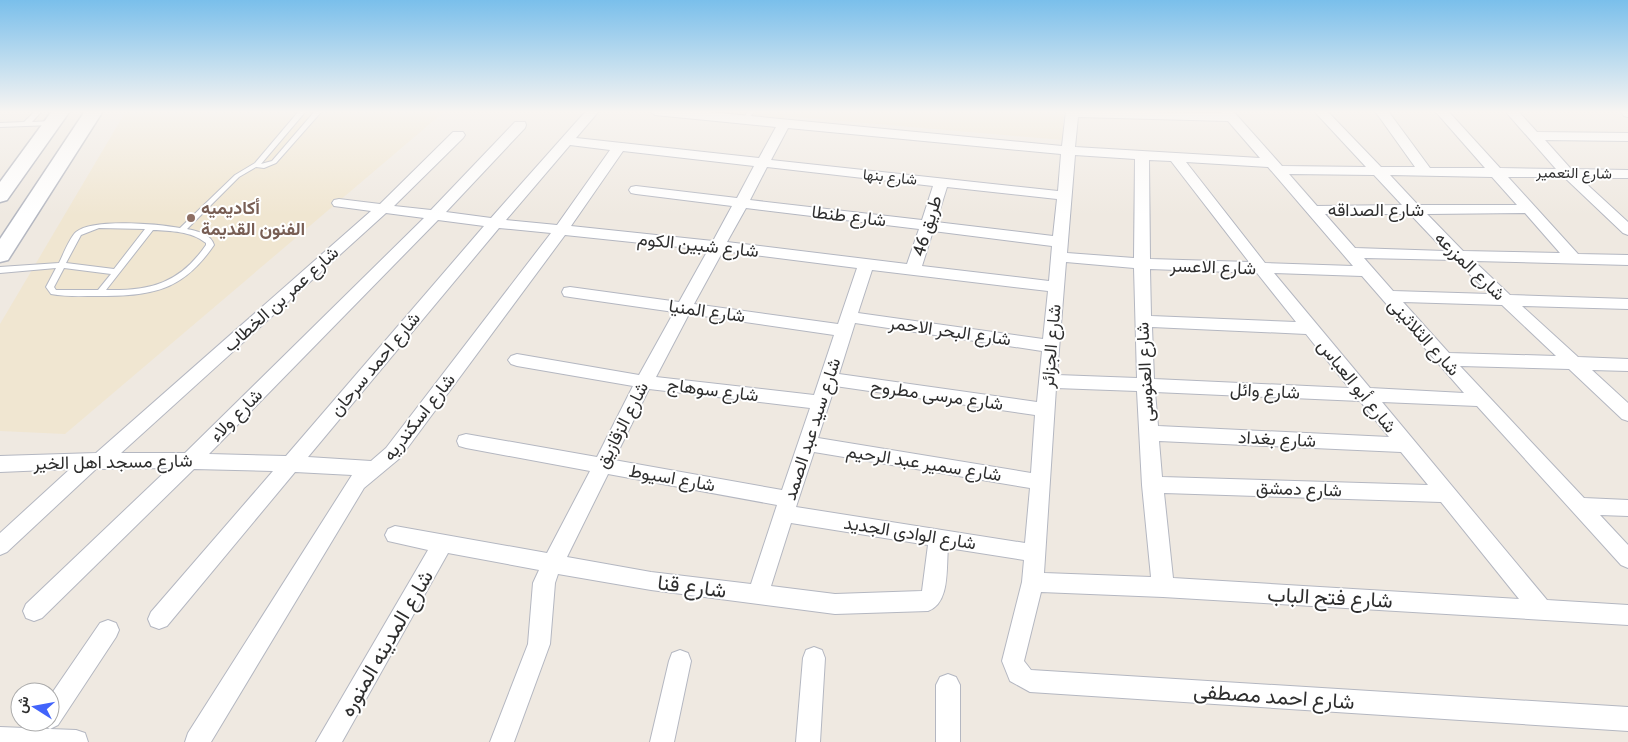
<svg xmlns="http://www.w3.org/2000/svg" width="1628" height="742" font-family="Cabin,Vazirmatn,sans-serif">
  <rect width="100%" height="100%" fill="#efe9e1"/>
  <path fill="#f0e6d1" d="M126 111H445L65 434 0 431V324Z
    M713 111H1063V140L784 116 783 119Z"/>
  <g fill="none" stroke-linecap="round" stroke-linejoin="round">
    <defs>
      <path id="lane" d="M35 111H42L32 122 52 121 55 123 52 125 0 127V123L24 122Z
        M299 111H306L261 164 272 161 315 111H322L276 163 264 168 256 167 239 177 187 229C197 231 211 234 214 245 182 292 151 296 97 296 82 296 66 297 51 294L46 287 56 268 0 273V267L59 263C63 255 70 237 76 232 93 218 158 224 180 228L235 175 255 163ZM99 228 145 229 114 269 66 263 81 235ZM153 230C171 231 191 231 206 243V245C180 283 151 291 106 290ZM64 268 111 274 98 290H56L54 287Z
        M748 111H754L748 121H744L743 120Z"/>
      <path id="street" d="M586 111H599L576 138 759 158 776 127 655 115 649 111H698L1062 146 1066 111 1221 113 1220 111H1233L1282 166 1366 167 1314 111H1327L1381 167H1415L1375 111H1388L1430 168H1485L1435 111H1448L1500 168 1556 169 1505 111H1518L1537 132 1628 133V141L1545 140 1571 169 1628 170V178H1580L1628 222V235L1623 233 1564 177H1508L1578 254 1628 255V265L1474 261 1510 295 1628 299V309L1522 306 1578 357 1628 359V371L1592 370 1628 403V421L1622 419 1569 369 1460 366 1584 498 1628 500V516L1600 515 1628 545V568L1621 565 1477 406 1382 402 1547 600 1628 605V625L1163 597 1041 592 1024 661 1031 670 1628 707V731L1030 692 1010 681 1002 661 1022 582 1024 560 948 548C946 569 950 603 928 611L835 614 651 590 558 574 555 583 550 644 514 742H490L528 644 533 583 539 570 448 553 342 742H316L428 550 388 541 385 535 388 529 395 526 547 553 590 471 466 448 459 446 457 441 459 436 466 434 597 457 633 386 517 366 511 364 508 360 511 356 517 354 639 375 674 312 570 297 564 296 562 292 564 288 570 287 679 302 708 250 565 235 400 458 364 488 211 742H185L188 733 352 475 295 472 167 626 159 629 151 626 148 619 151 612 273 471 194 469 42 618 34 621 26 618 23 611 26 604 169 468 96 469 7 552 0 555V533L70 469 0 472V456L96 453 371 211 334 206 332 203 334 200 339 199 380 204 453 132H463L465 135 463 138 394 206 431 210 515 122H525L526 125 525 128 446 212 491 218ZM1078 117 1228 121 1260 158 1075 147ZM788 128 1061 154 1058 191 771 160ZM570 145 610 150 557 225 506 220ZM623 151 754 166 737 198 636 186 631 187 629 190 631 193 636 194 732 206 713 241 571 226ZM1075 155 1135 159 1134 258 1067 253ZM1149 160 1171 161 1249 262 1150 259ZM1186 162 1268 167 1353 266 1265 263ZM767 167 933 186 922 220 750 200ZM1289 174 1374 175 1402 205 1317 206ZM1390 175 1492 177 1517 205H1418ZM947 187 1057 199 1053 236 936 222ZM746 208 919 229 907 264 727 242ZM386 213 424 218 185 453H121ZM1525 213 1560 253 1463 251 1427 214ZM1325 214H1410L1445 251 1355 248ZM438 220 484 226 286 456 209 454ZM499 228 551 233 386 448 371 461 308 457ZM933 231 1052 246 1049 281 922 266ZM723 251 857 268 838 324 694 304ZM1364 258 1455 260 1490 294 1393 291ZM1066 262 1134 268 1137 378 1057 375ZM1150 269 1257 273 1296 322 1151 316ZM872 270 1048 291 1043 339 858 313ZM1274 273 1362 276 1464 393 1370 388ZM1403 302 1502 305 1556 356 1449 353ZM689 314 834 335 814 395 656 377ZM855 323 1042 351 1037 402 839 374ZM1152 327 1306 334 1349 388 1154 379ZM835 386 1035 415 1031 473 818 438ZM1056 388 1137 391 1142 485 1151 577 1044 573ZM649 389 810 408 782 490 614 460ZM1155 392 1360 401 1389 437 1158 426ZM1159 441 1401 452 1428 485 1162 477ZM814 452 1030 488 1025 543 796 507ZM608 474 777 505 751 584 651 572 567 557ZM1164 493 1441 502 1519 599 1173 578ZM791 523 928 545 922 591 835 594 771 586Z
        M1620 111H1628V117L1624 116Z
        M108 620 116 623 119 630 116 637 58 725 50 729 76 730 85 733 88 742H0V727L50 729 42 725 40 722H50V696L100 623Z
        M814 647 822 650 825 658 820 742H796L803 658 806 650Z
        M680 650 688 653 691 661 674 742H650L669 661 672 653Z
        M948 674 956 677 960 685V742H936V685L940 677Z"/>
      <path id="secondary" d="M52 111H70L7 200 0 202V182Z
        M85 111H103L8 260 0 262V239Z"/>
    </defs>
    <use href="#lane" stroke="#b4b7c1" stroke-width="2"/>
    <use href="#street" stroke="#b4b7c1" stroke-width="2"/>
    <use href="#secondary" stroke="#b4b7c1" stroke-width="3"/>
    <use href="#lane" fill="#fff" fill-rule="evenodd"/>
    <use href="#street" fill="#fff" fill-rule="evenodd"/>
    <use href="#secondary" fill="#fff" fill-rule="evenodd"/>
  </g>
  <linearGradient id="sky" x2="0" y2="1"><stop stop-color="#7abfeb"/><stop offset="0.52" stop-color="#f8f5f2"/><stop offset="1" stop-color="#f8f5f2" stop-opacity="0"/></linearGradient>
  <rect width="1628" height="215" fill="url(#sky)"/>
  <circle fill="#8d6e63" stroke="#fff" stroke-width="2" cx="191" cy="218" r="5"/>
  <g text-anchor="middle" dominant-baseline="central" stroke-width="4" stroke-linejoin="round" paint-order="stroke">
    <g font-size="15" fill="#2e2e2e" stroke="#fff">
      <text transform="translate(1574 173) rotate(1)">شارع التعمير</text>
      <text transform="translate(890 177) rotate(6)">شارع بنها</text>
    </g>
    <g font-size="18" font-weight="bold" fill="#785e54" stroke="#fff" text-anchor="start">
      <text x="201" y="208">أكاديميه<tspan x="201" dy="21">الفنون القديمة</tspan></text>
    </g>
    <g font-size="18" fill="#2e2e2e" stroke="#fff">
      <text x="1376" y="210">شارع الصداقه</text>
      <text transform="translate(849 216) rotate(7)">شارع طنطا</text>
      <text transform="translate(927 226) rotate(-73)">طريق 46</text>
      <text transform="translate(698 245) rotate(6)">شارع شبين الكوم</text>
      <text transform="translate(1470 266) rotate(44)">شارع المزرعه</text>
      <text transform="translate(1213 267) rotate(2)">شارع الاعسر</text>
      <text transform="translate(281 299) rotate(-42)">شارع عمر بن الخطاب</text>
      <text transform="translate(707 311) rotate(8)">شارع المنيا</text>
      <text transform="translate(950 331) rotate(8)">شارع البحر الاحمر</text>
      <text transform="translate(1424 337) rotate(48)">شارع الثلاثينى</text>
      <text transform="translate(1051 346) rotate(-85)">شارع الجزائر</text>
      <text transform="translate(375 364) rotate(-50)">شارع احمد سرحان</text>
      <text transform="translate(1145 372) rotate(-93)">شارع العنوسى</text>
      <text transform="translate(1357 386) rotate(51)">شارع أبو العباس</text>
      <text transform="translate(713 390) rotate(7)">شارع سوهاج</text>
      <text transform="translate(1265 391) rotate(3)">شارع وائل</text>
      <text transform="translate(937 395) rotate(8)">شارع مرسى مطروح</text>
      <text transform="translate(236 415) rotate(-45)">شارع ولاء</text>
      <text transform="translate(419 417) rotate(-52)">شارع اسكندريه</text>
      <text transform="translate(622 425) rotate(-63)">شارع الزقازيق</text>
      <text transform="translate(812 429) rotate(-72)">شارع سيد عبد الصمد</text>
      <text transform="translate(1277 439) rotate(3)">شارع بغداد</text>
      <text transform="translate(113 462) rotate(-1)">شارع مسجد اهل الخير</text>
      <text transform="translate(924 463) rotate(9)">شارع سمير عبد الرحيم</text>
      <text transform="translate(672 478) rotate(10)">شارع اسيوط</text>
      <text transform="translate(1299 489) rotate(2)">شارع دمشق</text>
      <text transform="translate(910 533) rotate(9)">شارع الوادى الجديد</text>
    </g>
    <g font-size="21" fill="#2e2e2e" stroke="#fff">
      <text transform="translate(692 586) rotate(7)">شارع قنا</text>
      <text transform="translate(1330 597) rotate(3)">شارع فتح الباب</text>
      <text transform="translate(386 643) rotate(-60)">شارع المدينه المنوره</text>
      <text transform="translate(1274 696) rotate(4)">شارع احمد مصطفى</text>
    </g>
  </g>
  <g transform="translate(35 707) rotate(281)"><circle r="24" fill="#ffffff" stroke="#ababab"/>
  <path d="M0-4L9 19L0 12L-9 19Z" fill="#4264fb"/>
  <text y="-8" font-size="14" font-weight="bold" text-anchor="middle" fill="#2e2e2e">ش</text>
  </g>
</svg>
